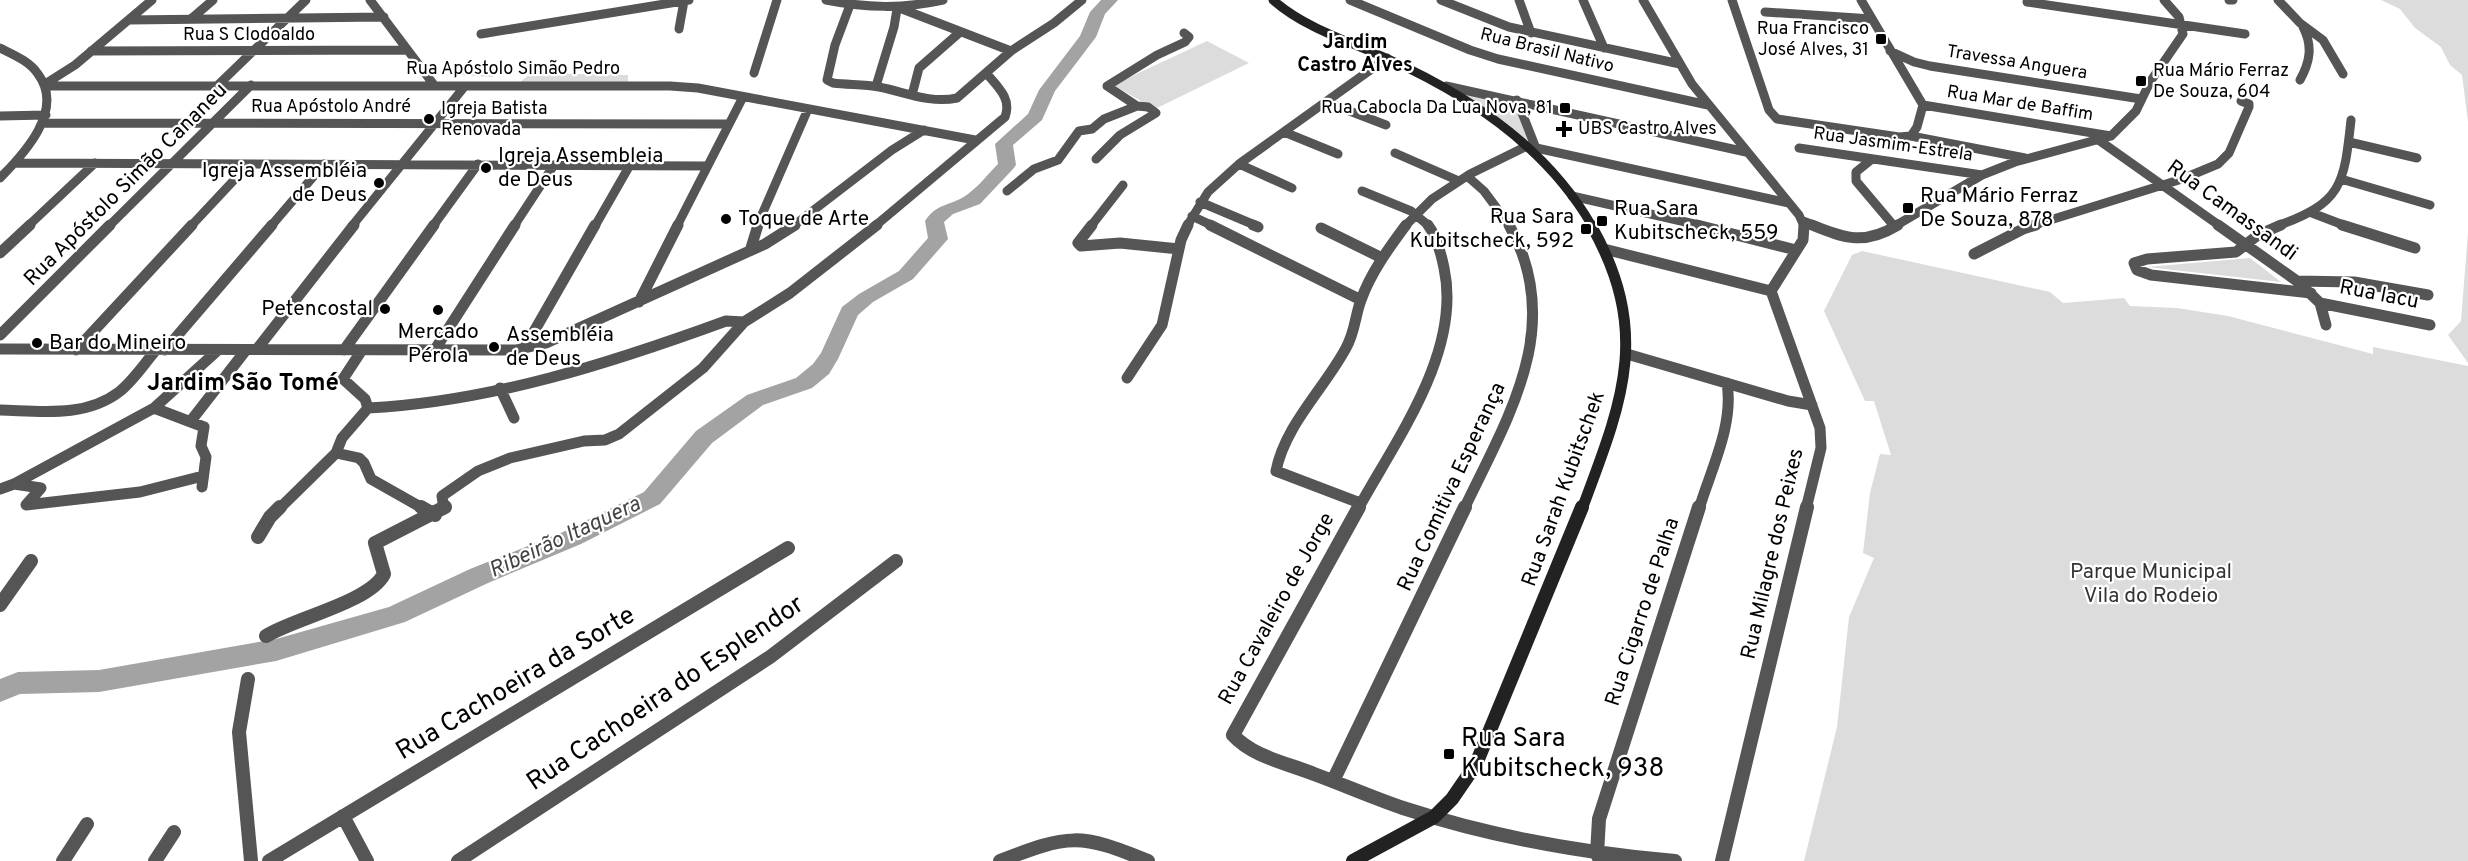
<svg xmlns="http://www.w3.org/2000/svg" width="2468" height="861" font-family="Overpass,sans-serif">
  <rect width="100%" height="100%" fill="#fff"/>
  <path fill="#dcdcdc" d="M2381 0H2468V122L2462 75 2450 65 2441 47 2415 28 2400 9Z
    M1207 41 1249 63 1155 109 1113 85Z
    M462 65 503 66 493 77 455 75Z
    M531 73 628 75V86L519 83Z
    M1459 91 1514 102 1531 143Z
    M2468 233V363L2448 335 2461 321Z
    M1862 251 2050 292 2063 303 2124 298 2130 306 2177 308 2228 316 2373 354V347L2468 366V861H1804L1837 727 1849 617 1874 558 1863 553 1870 493 1880 454 1891 455 1874 401H1865L1824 311 1852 255Z
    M2250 258 2281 282 2147 267Z"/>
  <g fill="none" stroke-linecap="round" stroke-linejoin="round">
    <path fill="#a3a3a3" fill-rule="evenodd" d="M1101 0H1118L1105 14 1096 37 1055 91 1042 120 1013 145 1016 165 1013 169 980 204 953 214 944 222 948 239 913 279 873 302 858 315 838 359 829 374 812 388 763 405 712 443 660 504 581 544 488 583 405 622 276 661 99 692 20 694 0 702V679L18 672 99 670 276 639 389 607 470 569 563 532 644 492 696 431 747 395 796 378 813 364 821 353 842 307 859 294 899 271 928 238 925 221C937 202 953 206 968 194 979 186 988 174 998 164L995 144 1028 114 1039 90 1080 36 1090 12Z"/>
    <path stroke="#555" stroke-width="9" d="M370 0 434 85
      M826 0C867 8 902 9 943 0
      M1350 0 1470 50 1498 59 1708 105
      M1441 0 1509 27 1680 64
      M1519 0 1531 33
      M1583 0 1604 48
      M1643 0 1692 84 1799 215 1804 226
      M1732 0 1769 110 1777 119 1899 137 1911 136 2025 158
      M1861 0 1923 105
      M2229 0H2233
      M2278 0 2300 23 2323 40 2343 74
      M2027 2 2245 34
      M850 5 835 45 827 80 833 83C848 85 864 84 879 87 905 92 930 104 957 98L1011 51 1054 23 1082 0
      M902 9 1011 51
      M1765 12 1872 19
      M191 19 213 0
      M129 20 384 17
      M679 29 684 1
      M481 34 689 0
      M0 48C14 55 29 61 38 74 65 110 24 154 0 178
      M91 51 406 50
      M1890 51 1914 62 1930 66 2141 99
      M754 73 777 0
      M2300 80C2310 62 2313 46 2303 27
      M45 84 75 65 152 0
      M218 85 306 0
      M46 86H670L698 88 975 140
      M876 86 894 27 897 9
      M1446 86 1746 152
      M912 95 919 68 959 33
      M1517 100 1535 146
      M1326 102 1386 125
      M1923 105 2111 136
      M0 116 46 115
      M42 123 728 124
      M1284 132 1338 154
      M1911 136 1917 127 1923 105
      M2100 141 2220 226
      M2349 142 2417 158
      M1799 148 1982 175
      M1395 153 1459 181
      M1096 159 1120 135 1156 113 1148 107 1137 106
      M1872 159 1856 172V181L1894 226
      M15 163 707 166
      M1239 164 1292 188
      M1467 176 1484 191 1510 226
      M2341 179 2430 205
      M1007 191 1034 169 1058 160 1079 131 1092 129 1104 119 1137 106 1107 86 1157 55 1185 42 1189 37 1184 33
      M1362 191 1411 211 1429 226
      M1572 196 1703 226
      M1200 202 1257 226
      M2312 213 2346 226
      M1192 216 1213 226
      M1803 221 1816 226
      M28 226 95 163
      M109 226 251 85
      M191 226 249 164
      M271 226 324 164
      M352 226 465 86
      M433 226 478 164
      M514 226 554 165
      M595 226 630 165
      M677 226 743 97
      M757 226 808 109
      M793 226 892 150 924 130
      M875 226 1005 117C1012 99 998 87 987 74
      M1091 226 1123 185
      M1187 226 1208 192 1239 164 1387 58
      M1405 226 1432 199 1470 174 1527 146 1789 203
      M1895 226 1982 175 2015 162 2111 136 2136 111 2150 82 2183 34 2179 17 2164 0
      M2031 226 2182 179 2218 164 2229 153 2249 107V104L2241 101
      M2277 226C2342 203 2344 185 2351 120"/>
    <path stroke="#555" stroke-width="11" d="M1092 225 1078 243 1081 246 1120 243 1179 249
      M1210 225 1361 300
      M1253 225 1258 227
      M1697 225 1796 250
      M1804 225 1803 240 1771 291 1820 428 1821 448 1806 509
      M1812 225C1846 239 1865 245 1898 225
      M2218 225 2297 281 2320 303 2326 325
      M2281 225 2258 235 2236 252 2147 259 2134 263 2137 270 2151 275 2311 293
      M2342 225 2415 248
      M1321 228 1382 258
      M1604 249 1771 291
      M750 251 758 225
      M0 253 30 225
      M1974 254 2023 229 2036 225
      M2297 281 2354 282 2428 295
      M639 302 678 225
      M2320 303 2430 325
      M0 335 110 225
      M0 349 516 350 546 343 765 244 795 225
      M257 349 354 225
      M524 349 595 225
      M76 350 192 225
      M165 350 272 225
      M344 350 434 225
      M362 350 343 379 365 399 368 408
      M434 351 515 225
      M1627 354 1788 401 1812 405
      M1127 378 1162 325 1181 240 1188 225
      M500 388 514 418
      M154 408 204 427 201 446 206 457 202 487
      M368 408C490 402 611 363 726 321L744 322
      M368 408 342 438 336 453 359 458 364 463 371 479 424 509
      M0 410C40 411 85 418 119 392 133 381 144 364 156 350
      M190 422 246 350
      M14 484 41 488 26 505 140 492 203 476
      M0 489 14 484 154 408 217 351
      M1360 503 1276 471C1285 425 1324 389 1346 348 1355 332 1355 316 1361 300 1371 272 1389 248 1406 225
      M279 509 336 453
      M444 509 442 496 478 471 510 458 584 441 605 440 619 434 703 368 744 322 790 293 877 225
      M1358 509C1397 438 1462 351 1444 268 1441 253 1437 237 1428 225
      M1464 509C1508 417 1566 326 1509 225
      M1699 509C1711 469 1734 425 1727 383"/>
    <path stroke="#555" stroke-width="14" d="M421 507 435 515
      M1359 507 1233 735C1253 757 1287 763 1314 774 1344 785 1373 798 1403 808 1492 837 1582 853 1675 861
      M258 537 270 517 280 507
      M0 605 31 561
      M266 636C295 618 370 602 384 574L375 543 445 507
      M248 679 239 732 251 861
      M1333 781 1465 507
      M343 816 367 861
      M1600 860 1597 854 1599 819 1699 507
      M63 861 87 824
      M155 861 174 832
      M269 861 788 548
      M458 861 770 657 896 561
      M1000 861C1069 834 1080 833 1148 861
      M1722 861 1807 507"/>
    <path stroke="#222" stroke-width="9" d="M1273 0C1305 28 1348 41 1386 58 1467 94 1547 148 1592 226"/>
    <path stroke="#222" stroke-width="11" d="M1582 509C1622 402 1652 333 1591 225"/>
    <path stroke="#222" stroke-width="14" d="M1353 861 1434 817 1452 799 1476 764 1582 507"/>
  </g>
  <g fill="#000" stroke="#fff" stroke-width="2">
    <rect x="1875" y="33" width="12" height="12" rx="3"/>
    <rect x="2135" y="75" width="12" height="12" rx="3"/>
    <rect x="1559" y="102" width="12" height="12" rx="3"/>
    <circle cx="429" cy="119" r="6"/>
    <path d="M1561 120h6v6h6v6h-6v6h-6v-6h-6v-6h6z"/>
    <circle cx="486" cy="168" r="6"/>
    <circle cx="379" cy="183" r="6"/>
    <rect x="1902" y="202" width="12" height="12" rx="3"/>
    <circle cx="726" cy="219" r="6"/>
    <rect x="1596" y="215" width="12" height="12" rx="3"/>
    <rect x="1580" y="223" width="12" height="12" rx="3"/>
    <circle cx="385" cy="309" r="6"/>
    <circle cx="438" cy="310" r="6"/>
    <circle cx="37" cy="343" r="6"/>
    <circle cx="494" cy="347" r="6"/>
    <rect x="1443" y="748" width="12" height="12" rx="3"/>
  </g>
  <g text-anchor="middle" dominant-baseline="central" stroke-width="4.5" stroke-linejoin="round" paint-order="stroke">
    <g font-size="18" fill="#000" stroke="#fff" text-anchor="start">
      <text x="1869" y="29" text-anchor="end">Rua Francisco<tspan x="1869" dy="21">José Alves, 31</tspan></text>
      <text x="2153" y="71">Rua Mário Ferraz<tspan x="2153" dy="21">De Souza, 604</tspan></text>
      <text x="1553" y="108" text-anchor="end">Rua Cabocla Da Lua Nova, 81</text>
      <text x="441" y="109">Igreja Batista<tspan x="441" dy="21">Renovada</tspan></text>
      <text x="1578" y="129">UBS Castro Alves</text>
    </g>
    <g font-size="18" fill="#000" stroke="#fff">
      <text x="249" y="35">Rua S Clodoaldo</text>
      <text transform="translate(1547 51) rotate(14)">Rua Brasil Nativo</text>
      <text transform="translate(2017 63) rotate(9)">Travessa Anguera</text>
      <text x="513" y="69">Rua Apóstolo Simão Pedro</text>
      <text transform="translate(2020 104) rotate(9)">Rua Mar de Baffim</text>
      <text x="331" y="107">Rua Apóstolo André</text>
      <text transform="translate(1893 145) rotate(8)">Rua Jasmim-Estrela</text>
    </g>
    <g font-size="20" font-weight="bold" fill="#000" stroke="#fff">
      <text x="1355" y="43">Jardim<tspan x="1355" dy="23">Castro Alves</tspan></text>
    </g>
    <g font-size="21" fill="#000" stroke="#fff" text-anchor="start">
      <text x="498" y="156">Igreja Assembleia<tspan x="498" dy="24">de Deus</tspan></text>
      <text x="367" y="171" text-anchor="end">Igreja Assembléia<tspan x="367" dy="24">de Deus</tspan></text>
      <text x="1920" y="196">Rua Mário Ferraz<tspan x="1920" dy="24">De Souza, 878</tspan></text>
      <text x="1614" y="209">Rua Sara<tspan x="1614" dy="24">Kubitscheck, 559</tspan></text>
      <text x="1574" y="217" text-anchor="end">Rua Sara<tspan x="1574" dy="24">Kubitscheck, 592</tspan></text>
      <text x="738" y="219">Toque de Arte</text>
      <text x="373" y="309" text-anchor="end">Petencostal</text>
      <text x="438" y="332" text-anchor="middle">Mercado<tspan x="438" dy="24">Pérola</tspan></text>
      <text x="506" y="335">Assembléia<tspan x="506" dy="24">de Deus</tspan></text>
      <text x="49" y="343">Bar do Mineiro</text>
    </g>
    <g font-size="21" fill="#000" stroke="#fff">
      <text transform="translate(126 185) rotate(-45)">Rua Apóstolo Simão Cananeu</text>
      <text transform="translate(2232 211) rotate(36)">Rua Camassandi</text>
      <text transform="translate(2379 295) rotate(11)">Rua Iacu</text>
      <text transform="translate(1452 487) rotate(-65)">Rua Comitiva Esperança</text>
      <text transform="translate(1564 489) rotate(-70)">Rua Sarah Kubitschek</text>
      <text transform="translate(1773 554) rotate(-77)">Rua Milagre dos Peixes</text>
      <text transform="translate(1277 609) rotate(-61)">Rua Cavaleiro de Jorge</text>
      <text transform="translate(1643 612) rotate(-72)">Rua Cigarro de Palha</text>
    </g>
    <g font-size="21" fill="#333" stroke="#fff">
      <text x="2151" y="572">Parque Municipal<tspan x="2151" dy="24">Vila do Rodeio</tspan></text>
    </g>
    <g font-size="22" font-style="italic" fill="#444" stroke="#fff">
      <text transform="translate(565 538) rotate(-25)">Ribeirão Itaquera</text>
    </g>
    <g font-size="24" font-weight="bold" fill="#000" stroke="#fff">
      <text x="243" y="384">Jardim São Tomé</text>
    </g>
    <g font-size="26" fill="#000" stroke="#fff">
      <text transform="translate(516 684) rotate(-31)">Rua Cachoeira da Sorte</text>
      <text transform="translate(666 694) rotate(-34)">Rua Cachoeira do Esplendor</text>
    </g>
    <g font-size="26" fill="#000" stroke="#fff" text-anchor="start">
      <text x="1461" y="739">Rua Sara<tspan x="1461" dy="30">Kubitscheck, 938</tspan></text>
    </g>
  </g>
</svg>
